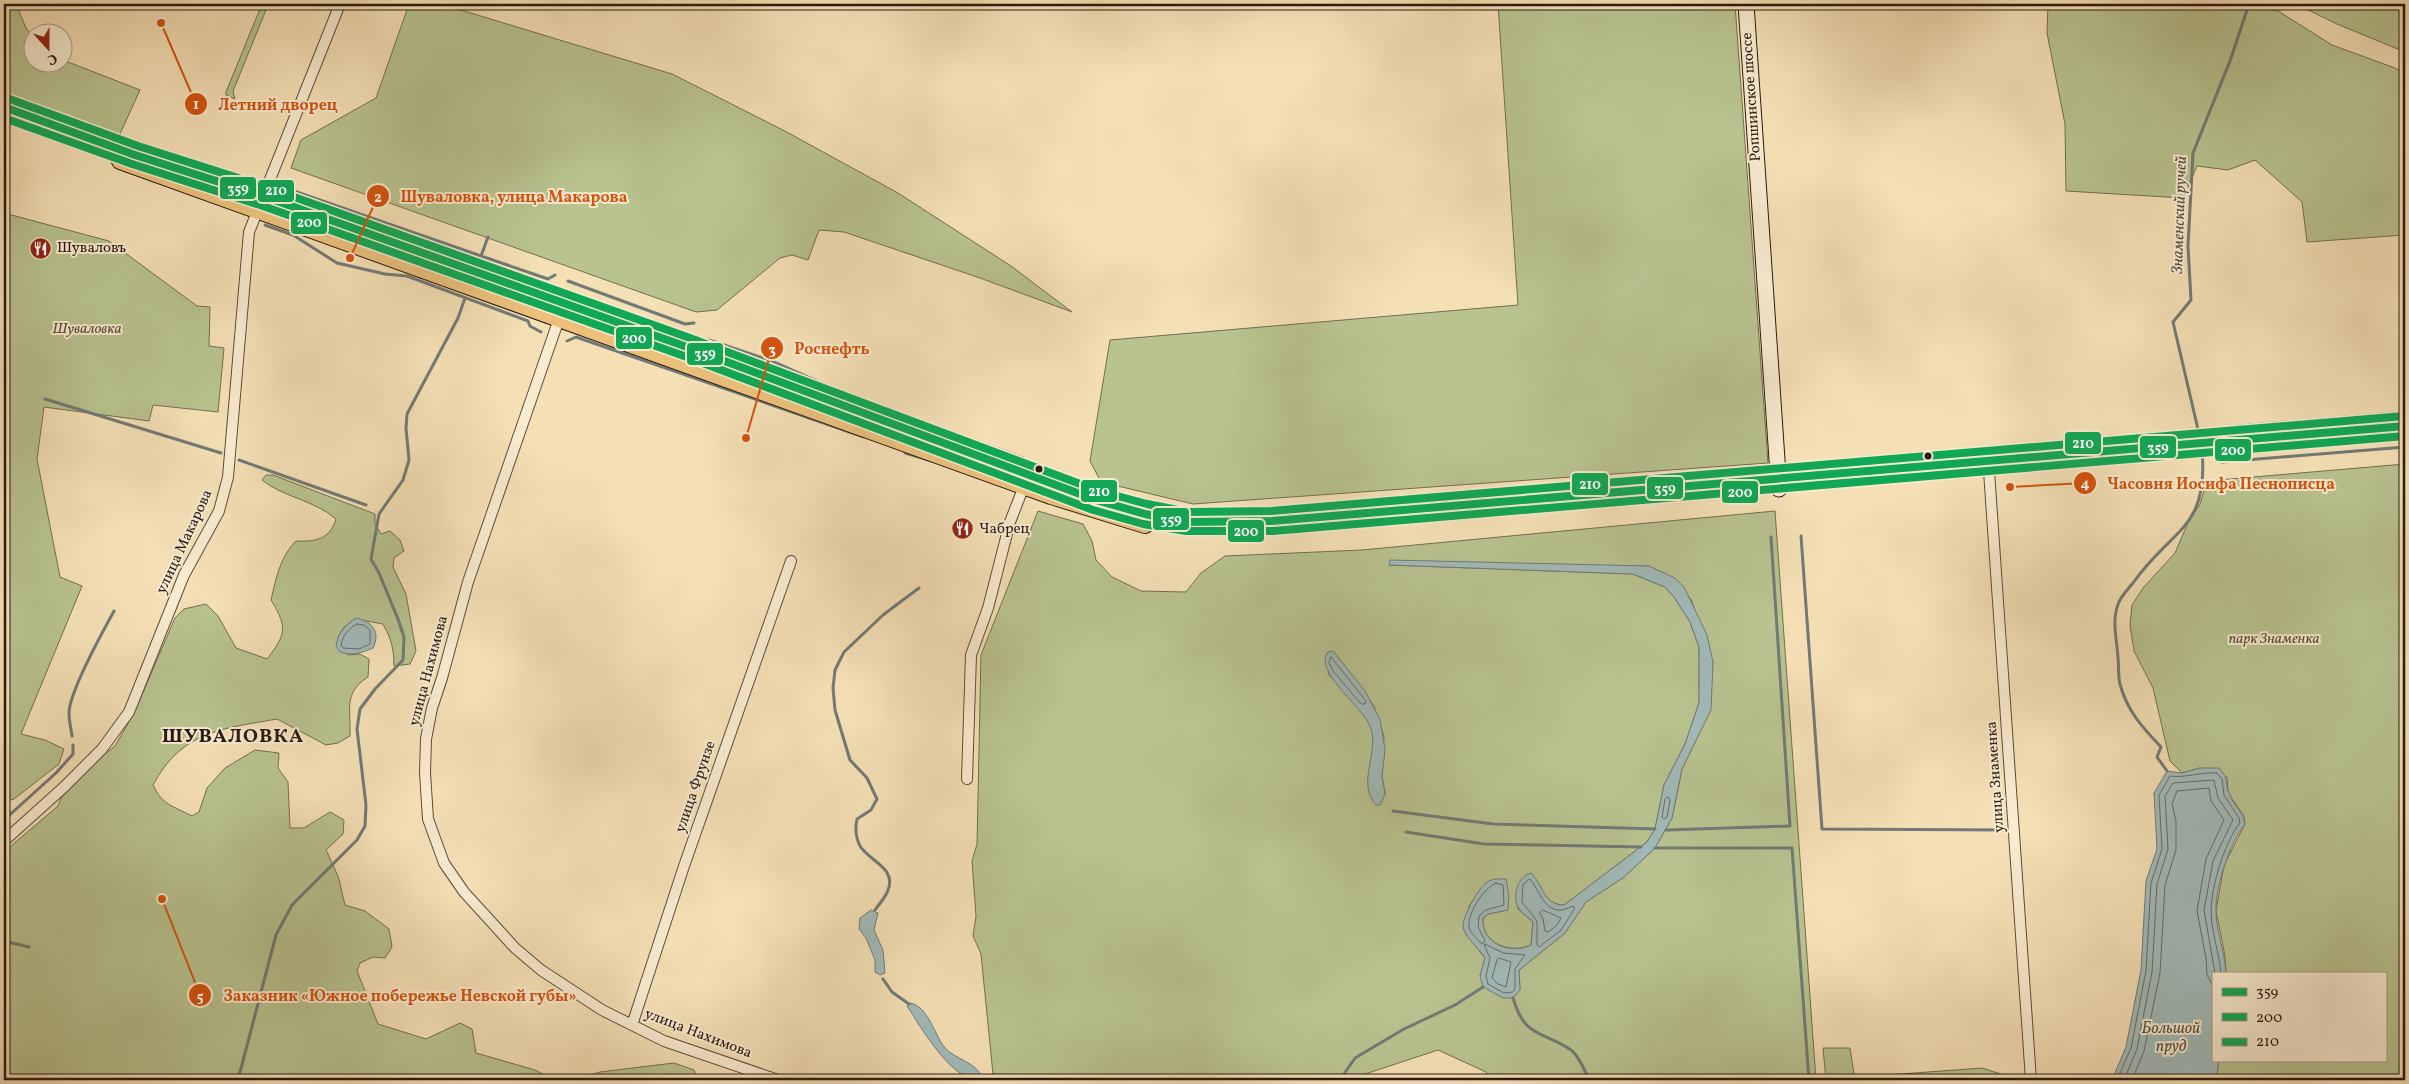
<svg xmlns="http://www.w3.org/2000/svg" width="2409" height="1084" font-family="Vollkorn,serif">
  <rect width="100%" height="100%" fill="#f5e0b6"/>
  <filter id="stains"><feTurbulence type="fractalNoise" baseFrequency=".004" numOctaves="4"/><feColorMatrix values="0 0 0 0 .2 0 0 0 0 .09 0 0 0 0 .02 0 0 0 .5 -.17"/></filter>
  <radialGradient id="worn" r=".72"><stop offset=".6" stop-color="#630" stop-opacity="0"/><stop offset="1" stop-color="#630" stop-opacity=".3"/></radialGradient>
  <path fill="#b8c390" stroke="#726e51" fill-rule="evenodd" d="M4 4H16L26 28 32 36V62H62L63 60 140 90 119 136 4 99Z
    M262 4H272L271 6 268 5 233 91 235 99 226 95V92Z
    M409 4H441L672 74 783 130 898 193 1011 266 1072 312 980 278 844 232 819 230 808 260 792 255 780 258 717 310 696 312 291 168 301 140 376 98Z
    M1498 4H1735L1768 463 1193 504 1101 482 1090 461 1110 340 1518 305Z
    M2048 4H2222L2278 11 2332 45 2395 68 2405 74V235L2307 242 2302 202 2255 160 2228 170 2197 166 2183 198 2066 191 2065 124 2047 33Z
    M2296 4H2405V52L2337 24Z
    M4 213 109 241 197 306 210 307 209 346 224 348 218 412 153 405 149 421 44 407 37 459 60 577 82 586 21 734 45 740 64 749 59 764 14 799 4 802Z
    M2405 464V1080H2216L2219 1060H2385V973H2226L2225 956 2216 911 2224 865 2245 824 2244 816 2228 793 2227 777 2200 768 2182 773 2170 761 2153 688 2134 651 2130 625 2132 605 2143 588 2175 553 2187 525 2200 504 2207 481Z
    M266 475H273L375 514V524L381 534 390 531 400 540 404 551 394 558 393 567 406 594 416 651 410 664 394 666C394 649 391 638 383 624L356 619 344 627 338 637 348 655 360 654 369 659 368 677C343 693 351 709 350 736L338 743 326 745 277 719C221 729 182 731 153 785 162 805 173 806 192 816L199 812 207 788 225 768 255 750 279 753 278 768 288 782 290 828H304L330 812 344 820 343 834 326 850 338 876 345 905 365 911 389 929 392 947 385 958 373 957 360 963 357 971 378 1024 426 1039 460 1023 472 1029 476 1053 535 1070 554 1080H4V852L58 806 61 798 89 767 115 746 134 713 175 618 184 609 206 604 218 616 236 648 267 659C286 634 288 628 271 600 276 578 280 557 296 541 316 542 330 539 336 519 314 500 285 498 262 480Z
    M1038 511 1083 524 1092 541 1096 560 1112 577 1141 591 1186 592 1201 573 1225 556 1362 550 1775 511 1816 1080H1490L1486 1072 1438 1050 1347 1080H1031L1030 1077 993 1074 981 954 973 936 976 916 972 861 977 844 981 655ZM1390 565 1649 566 1691 599 1713 662 1711 683 1698 736 1682 769 1672 818 1655 848 1624 877 1586 902 1565 933 1519 970 1520 990 1480 976 1485 958 1466 934 1469 906 1474 900 1508 910 1488 914 1483 918C1481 944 1510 954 1531 945L1533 922 1518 909 1516 894 1539 885C1544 896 1551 905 1564 905L1647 842 1655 829 1664 785 1685 744 1699 703V647L1690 622 1674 597 1665 587 1633 574ZM1333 651 1374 706 1384 737 1382 776 1385 794 1368 778C1371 764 1377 748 1373 734 1368 711 1344 691 1328 674Z
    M1823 1048H1850L1854 1074 1860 1077 1982 1068 2007 1076 2008 1080H1826Z
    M674 1063 694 1070 698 1080H574L600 1072Z"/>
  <path fill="#a1bab9" stroke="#727a76" d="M1390 560 1649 566 1675 578 1684 587 1707 635 1713 662 1711 710 1682 769 1672 818 1655 848 1624 877 1586 902 1565 933 1519 970 1520 990 1513 998H1503L1483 987 1480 976 1485 958C1480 949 1464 937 1463 926 1463 916 1478 888 1487 882 1493 878 1499 879 1506 879L1509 896 1508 910 1488 914 1483 918C1481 944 1511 955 1531 945L1533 922C1529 918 1521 913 1518 907 1512 896 1518 876 1531 873 1543 884 1543 905 1564 905L1647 842 1655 829 1664 785 1685 744 1699 703V647L1690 622 1674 597 1665 587 1633 574 1389 565Z
    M356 618C372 621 381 632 373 648 361 653 352 656 340 652L336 646C338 632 345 626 356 618Z
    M1333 651 1365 691 1380 719 1385 750 1382 776 1385 794 1380 805H1376C1355 782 1382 750 1369 724 1360 705 1313 670 1328 652Z
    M2200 768H2219C2230 780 2224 781 2229 793 2233 805 2243 811 2245 824 2230 842 2215 888 2216 911 2216 931 2225 952 2226 973H2213V1060H2219L2216 1080H2112L2126 1047 2141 970 2146 881 2157 849 2154 793 2167 771 2182 773Z
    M871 910 878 913 874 930 883 950 885 973 880 975 875 972V960L866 938 859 929 860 918Z
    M910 1003C929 1007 934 1035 945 1048 955 1059 977 1063 982 1077L980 1080C951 1081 921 1027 907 1006Z"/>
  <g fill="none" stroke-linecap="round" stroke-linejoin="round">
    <path stroke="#666a66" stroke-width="1" d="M357 624 364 625 370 630V644L359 649 343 648 341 645C343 635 348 629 357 624Z
      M1331 657 1366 701 1365 704H1361L1333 671 1329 663Z
      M1668 797 1670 800 1667 817 1664 819 1662 817 1665 799Z
      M1530 879C1542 894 1546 920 1573 906L1575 908 1561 930 1539 947 1537 945V921L1522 902 1523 885Z
      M1496 883 1503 885 1504 905 1486 910 1479 916 1478 927 1485 941 1482 944C1478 939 1468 932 1469 925 1469 911 1483 889 1496 883Z
      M1543 910 1561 918 1557 925 1548 932 1545 931 1543 919 1540 913Z
      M1485 944 1503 953 1525 955 1515 969V989L1513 992 1504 993 1488 984 1486 976 1490 958 1485 947Z
      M1499 958 1511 962 1506 987 1498 984 1492 978 1497 960Z
      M2117 1080 2131 1048 2146 971 2151 883 2162 849 2159 795 2170 776C2186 778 2201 772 2217 773L2222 779 2224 795 2239 818 2240 823C2225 841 2211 887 2211 911 2211 929 2219 953 2221 973
      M2124 1080 2137 1049 2152 972 2157 884 2168 849 2165 796 2173 783 2214 780 2218 798 2233 820 2213 861 2204 910 2215 973
      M2132 1080 2144 1051 2160 973 2165 885 2176 850V821L2172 804 2177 791 2209 788 2211 801 2224 820 2206 859 2197 911 2206 958 2207 975 2213 986"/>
    <path stroke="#727a76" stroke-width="3" d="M288 189 481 256 488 237
      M265 225 293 235 337 263 385 274 407 276 528 321 530 326 541 332
      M481 256 548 279 555 275
      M568 281 685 324 694 323
      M709 340 772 361 851 396 1023 458
      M567 341 576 337 864 437
      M45 399 221 453
      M2238 426 2405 412
      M2200 438 2173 322 2191 300 2188 246 2193 153 2230 61 2249 4
      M905 453 932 461
      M239 460 366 505
      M2222 462 2405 447
      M1801 536 1822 829 2006 830
      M72 736C71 729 69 720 69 713 69 692 103 631 114 611
      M2167 771 2157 757 2161 747C2143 728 2127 711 2120 684 2118 676 2119 667 2118 658 2117 639 2111 620 2119 602 2122 595 2128 589 2133 583 2172 527 2209 531 2202 449
      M1393 811 1493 824 1655 829
      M4 820 56 773 73 754V745
      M1666 830 1790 826 1771 537
      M1406 832 1484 844 1641 847
      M1655 848H1792L1809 1080
      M875 910C879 904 886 897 888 890 897 868 869 861 860 846 856 838 855 828 857 819L871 810 877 799 867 778 850 760 835 710 833 688 835 670 844 652 883 615 919 588
      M4 941 29 947
      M883 979 892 992 909 1004
      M1513 998C1525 1039 1542 1030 1571 1050 1579 1056 1585 1071 1589 1080
      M4 1075 21 1080
      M238 1080 276 935 292 905 357 840 365 826 366 805 357 729 360 709 375 689 403 660 404 637 398 619 379 573 371 559 379 514 403 480 409 460 406 428 407 414 458 318 465 298
      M1340 1080 1355 1058 1404 1029 1455 1005 1483 987"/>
    <defs>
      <path id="minor" d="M560 316 468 582 442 678 432 708 426 739 425 773 428 819 444 863 464 892 515 948 541 970 602 1010 664 1041 778 1080
        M1989 471 2031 1080
        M967 779 971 655 988 608 1010 522 1024 486
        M4 841 64 787 102 749 129 712 184 575 219 511 228 477 249 232 340 4
        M632 1025 684 866 791 561"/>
      <path id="secondary" d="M1746 4 1779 489"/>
      <path id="primary" d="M4 107 135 155 263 196 687 347 1096 500C1122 508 1148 516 1175 520 1207 525 1240 522 1272 521L2405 426
        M120 161 1051 496 1145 525"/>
    </defs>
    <use href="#minor" stroke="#5e4b3b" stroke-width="12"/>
    <use href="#secondary" stroke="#2b1912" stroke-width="17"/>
    <use href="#primary" stroke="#2b1912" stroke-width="18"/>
    <use href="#minor" stroke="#f8ebd0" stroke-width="10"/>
    <use href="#secondary" stroke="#f8ebd0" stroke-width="15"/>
    <use href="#primary" stroke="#eac07b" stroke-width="16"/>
    <defs>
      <path id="bus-1" d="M4 107 135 155 263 196 687 347 1096 500 1145 514 1187 522 1272 521 2405 426"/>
      <path id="bus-2" d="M4 118 132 164 260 205 684 356 1093 510 1143 524 1186 531H1273L2405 436"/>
      <path id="bus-3" d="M7 98 138 146 266 187 690 338 1099 491 1147 504 1188 512 1271 511 2404 416"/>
    </defs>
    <use href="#bus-1" stroke="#f8ebd0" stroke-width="11"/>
    <use href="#bus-2" stroke="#f8ebd0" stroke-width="11"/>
    <use href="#bus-3" stroke="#f8ebd0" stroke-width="11"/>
    <use href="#bus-1" stroke="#10a855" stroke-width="8"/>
    <use href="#bus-2" stroke="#10a855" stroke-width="8"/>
    <use href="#bus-3" stroke="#10a855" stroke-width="8"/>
  </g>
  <defs>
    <symbol id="restaurant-disc" viewBox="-11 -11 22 22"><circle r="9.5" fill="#8f2418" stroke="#f8ebd0"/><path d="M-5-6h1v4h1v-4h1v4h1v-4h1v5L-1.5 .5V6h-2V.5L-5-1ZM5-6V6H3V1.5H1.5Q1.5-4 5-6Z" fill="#fff"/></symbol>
  </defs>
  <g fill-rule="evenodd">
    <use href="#restaurant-disc" x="28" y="236" width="25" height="25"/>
    <use href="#restaurant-disc" x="950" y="516" width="25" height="25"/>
  </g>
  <g fill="#2b1912" stroke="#f8ebd0" stroke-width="2">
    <circle cx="1928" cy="456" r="4.5"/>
    <circle cx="1039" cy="469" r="4.5"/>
  </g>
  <g text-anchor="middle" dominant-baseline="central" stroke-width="4" stroke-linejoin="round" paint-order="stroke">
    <g font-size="15" fill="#2b1912" stroke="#f8ebd0">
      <text transform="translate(1752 97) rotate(-94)">Ропшинское шоссе</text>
      <text transform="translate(185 542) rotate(-65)">улица Макарова</text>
      <text transform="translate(429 671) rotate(-75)">улица Нахимова</text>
      <text transform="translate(1996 777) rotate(-94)">улица Знаменка</text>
      <text transform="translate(696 787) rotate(-71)">улица Фрунзе</text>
      <text transform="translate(698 1034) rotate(21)">улица Нахимова</text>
    </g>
    <g font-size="15" fill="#2b1912" stroke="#f8ebd0" text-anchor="start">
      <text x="57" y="248">Шуваловъ</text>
      <text x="979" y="529">Чабрец</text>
    </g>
    <g font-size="15" font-style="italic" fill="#554c38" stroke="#f8ebd0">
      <text x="87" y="329">Шуваловка</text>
      <text x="2274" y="639">парк Знаменка</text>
    </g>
    <g font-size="16" font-style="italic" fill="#54514c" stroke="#f8ebd0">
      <text transform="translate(2180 215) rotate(-88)">Знаменский ручей</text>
      <text x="2171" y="1029">Большой<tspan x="2171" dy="18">пруд</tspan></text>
    </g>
    <g font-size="20" font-weight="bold" letter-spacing="1" fill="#2b1912" stroke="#f8ebd0">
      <text x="233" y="737">ШУВАЛОВКА</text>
    </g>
  </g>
  <path fill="none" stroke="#d5530d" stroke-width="2" d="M161 23L196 104M350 258L378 196M746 438L772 348M2010 487L2085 483M162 899L200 995"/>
  <g fill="#d5530d" stroke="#f8ebd0" stroke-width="2">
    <circle cx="161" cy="23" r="5"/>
    <circle cx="350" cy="258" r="5"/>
    <circle cx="746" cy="438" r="5"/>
    <circle cx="2010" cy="487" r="5"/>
    <circle cx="162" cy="899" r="5"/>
    <circle cx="196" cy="104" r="12"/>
    <circle cx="378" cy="196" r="12"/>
    <circle cx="772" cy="348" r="12"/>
    <circle cx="2085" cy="483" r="12"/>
    <circle cx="200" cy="995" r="12"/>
  </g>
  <g font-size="15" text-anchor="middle" font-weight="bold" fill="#fff">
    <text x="196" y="109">1</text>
    <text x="378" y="202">2</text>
    <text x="772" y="354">3</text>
    <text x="2085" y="488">4</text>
    <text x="200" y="1001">5</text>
  </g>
  <g font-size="16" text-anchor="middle" font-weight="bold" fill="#d5530d" stroke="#f8ebd0" stroke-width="4" stroke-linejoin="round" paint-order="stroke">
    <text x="278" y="110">Летний дворец</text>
    <text x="514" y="202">Шуваловка, улица Макарова</text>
    <text x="832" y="354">Роснефть</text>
    <text x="2221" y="489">Часовня Иосифа Песнописца</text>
    <text x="400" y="1001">Заказник «Южное побережье Невской губы»</text>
  </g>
  <g stroke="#f8ebd0" stroke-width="2">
    <rect x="219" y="176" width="38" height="24" rx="5" fill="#10a855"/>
    <rect x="257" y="179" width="38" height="24" rx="5" fill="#10a855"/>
    <rect x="290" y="211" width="38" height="24" rx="5" fill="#10a855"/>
    <rect x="615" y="326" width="38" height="24" rx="5" fill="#10a855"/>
    <rect x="686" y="342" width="38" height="24" rx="5" fill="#10a855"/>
    <rect x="2064" y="431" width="38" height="24" rx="5" fill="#10a855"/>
    <rect x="2139" y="435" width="38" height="24" rx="5" fill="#10a855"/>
    <rect x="2214" y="438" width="38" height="24" rx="5" fill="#10a855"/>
    <rect x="1571" y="472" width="38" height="24" rx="5" fill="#10a855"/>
    <rect x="1646" y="476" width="38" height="24" rx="5" fill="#10a855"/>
    <rect x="1080" y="479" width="38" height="24" rx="5" fill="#10a855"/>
    <rect x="1721" y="480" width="38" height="24" rx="5" fill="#10a855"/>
    <rect x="1152" y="507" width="38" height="24" rx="5" fill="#10a855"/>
    <rect x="1227" y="519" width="38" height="24" rx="5" fill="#10a855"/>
  </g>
  <g font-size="14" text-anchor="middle" font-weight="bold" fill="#fff">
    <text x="238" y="193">359</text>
    <text x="276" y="195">210</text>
    <text x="309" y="227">200</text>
    <text x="634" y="343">200</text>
    <text x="705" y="358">359</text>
    <text x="2083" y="448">210</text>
    <text x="2158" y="452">359</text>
    <text x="2233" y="455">200</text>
    <text x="1590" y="489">210</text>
    <text x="1665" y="493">359</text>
    <text x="1099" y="496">210</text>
    <text x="1740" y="497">200</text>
    <text x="1171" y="524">359</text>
    <text x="1246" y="536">200</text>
  </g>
  <rect width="2409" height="1084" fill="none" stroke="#f5e0b6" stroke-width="20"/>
  <rect x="5" y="5" width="2399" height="1074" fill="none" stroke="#2b1912" stroke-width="2.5"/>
  <rect x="10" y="10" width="2389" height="1064" fill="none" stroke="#2b1912"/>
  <rect x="2212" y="972" width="175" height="90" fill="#f8ebd0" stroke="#a69784"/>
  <rect x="2222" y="988" width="25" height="8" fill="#10a855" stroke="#a69784"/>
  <text x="2256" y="996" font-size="15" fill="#2b1912">359</text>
  <rect x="2222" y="1013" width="25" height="8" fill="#10a855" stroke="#a69784"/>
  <text x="2256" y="1022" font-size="15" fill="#2b1912">200</text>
  <rect x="2222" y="1038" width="25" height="8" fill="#10a855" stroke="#a69784"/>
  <text x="2256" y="1046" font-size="15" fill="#2b1912">210</text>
  <g transform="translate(48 48) rotate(159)"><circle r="24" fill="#f8ebd0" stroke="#a69784"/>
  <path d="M0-4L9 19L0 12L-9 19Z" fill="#8f2418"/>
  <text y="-8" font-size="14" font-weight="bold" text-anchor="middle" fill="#2b1912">С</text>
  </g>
  <rect width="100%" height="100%" filter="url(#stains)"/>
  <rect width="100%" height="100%" fill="url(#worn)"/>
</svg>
